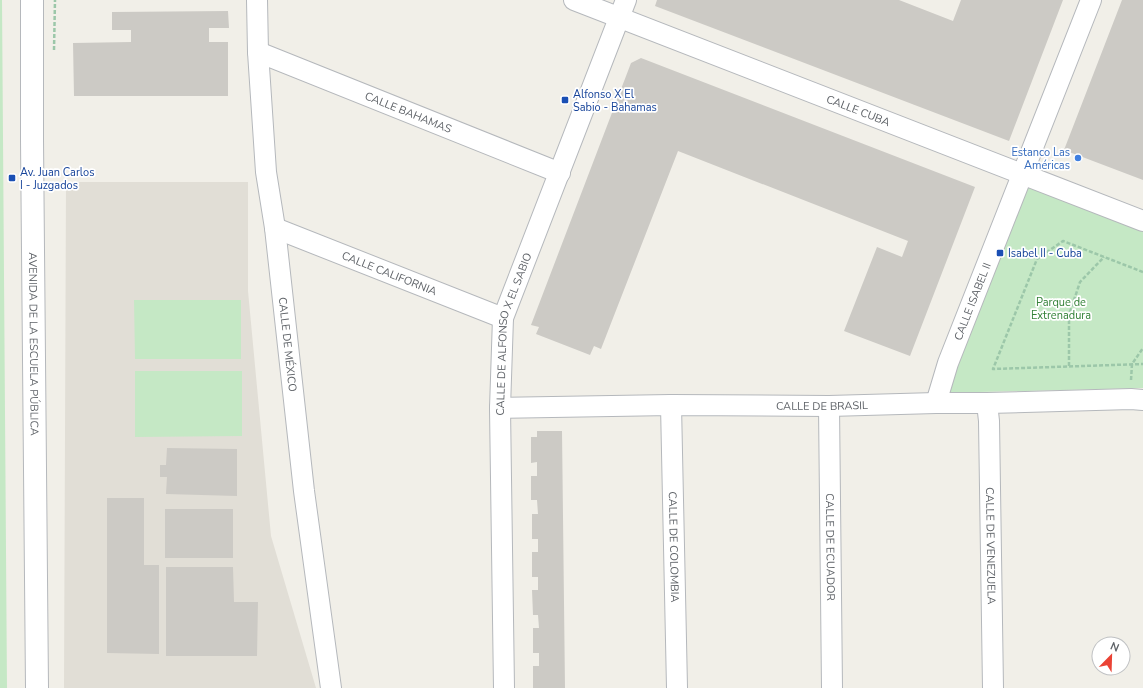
<svg xmlns="http://www.w3.org/2000/svg" width="1143" height="688" font-family="'Nunito Sans',sans-serif">
  <rect width="100%" height="100%" fill="#f1efe8"/>
  <path fill="#e1ded6" d="M66 182H248V291L271 536 316 688H64Z"/>
  <path fill="#c5e8c5" d="M0 0H2L7 688H0Z
    M1024 178 1143 224V388L941 393Z
    M134 300H241V359H135Z
    M135 371H242V436L135 437Z"/>
  <path fill="#cccac5" d="M657 0H899L953 21 961 0H1063L1009 141 655 6Z
    M1122 0H1143V180L1064 150Z
    M228 11 229 28H209V42H228V96H74L73 43 131 42V30H112V12Z
    M641 58 975 187 910 356 844 331 877 247 902 257 908 241 678 151 601 349 594 346 590 355 536 334 539 327 531 325 631 63Z
    M537 431H562L565 688H533V666H539V653H533V628H539L538 615H533L532 590H538V577H532V552H538V539H532V514H538L537 500H531V476H537V462L531 463V437H537Z
    M167 448 237 449V496L166 494 167 477H160V465H166Z
    M107 498H144V565H159V654L107 653Z
    M165 509H233V558H165Z
    M166 567H233L234 602H258L257 656H166Z"/>
  <g fill="none" stroke-linecap="round" stroke-linejoin="round">
    <defs>
      <g id="minor">
        <path id="s1" d="M257 0 258 52 266 172 275 228 304 491 331 688"/>
        <path id="s2" d="M574 0 1143 221"/>
        <path id="s3" d="M258 52 560 173"/>
        <path id="s4" d="M275 228 503 318"/>
        <path id="s5" d="M936 403 948 363 1091 0"/>
        <path id="s6" d="M987 403 989 421 993 688"/>
        <path id="s7" d="M671 405 677 688"/>
        <path id="s8" d="M829 406 832 688"/>
        <path id="s9" d="M500 408 671 405 829 406 936 403H987L1131 399 1143 400"/>
        <path id="s10" d="M504 688 500 408 503 318 626 0"/>
      </g>
      <g id="tertiary">
        <path id="s11" d="M32 0V140L37 688"/>
      </g>
    </defs>
    <use href="#minor" stroke="#b5b8bc" stroke-width="22"/>
    <use href="#tertiary" stroke="#b5b8bc" stroke-width="24"/>
    <path stroke="#9cc7a9" stroke-width="2.5" stroke-dasharray="4 2" stroke-linecap="butt" d="M54 50 55 0
      M1143 272 1063 241 1037 259 993 369 1143 364
      M1069 366V315L1080 282 1104 257
      M1131 380 1132 364 1143 348"/>
    <use href="#minor" stroke="#fff" stroke-width="20"/>
    <use href="#tertiary" stroke="#fff" stroke-width="22"/>
  </g>
  <g fill="#1a4fb4" stroke="#fff" stroke-width="1.5">
    <rect x="561" y="96" width="8" height="8" rx="2"/>
    <rect x="8" y="174" width="8" height="8" rx="2"/>
    <rect x="996" y="249" width="8" height="8" rx="2"/>
  </g>
  <circle fill="#3f7fe0" stroke="#fff" stroke-width="1.5" cx="1078" cy="158" r="4"/>
  <g text-anchor="middle" dominant-baseline="central" stroke-width="3.5" stroke-linejoin="round" paint-order="stroke">
    <g font-size="11" fill="#164399" stroke="#fff" text-anchor="start">
      <text x="573" y="94">Alfonso X El<tspan x="573" dy="13">Sabio - Bahamas</tspan></text>
      <text x="20" y="172">Av. Juan Carlos<tspan x="20" dy="13">I - Juzgados</tspan></text>
      <text x="1008" y="253">Isabel II - Cuba</text>
    </g>
    <g font-size="11" fill="#5f6368" stroke="#fff">
      <text stroke="none"><textPath href="#s2" startOffset="305">CALLE CUBA</textPath></text>
      <text stroke="none"><textPath href="#s3" startOffset="162">CALLE BAHAMAS</textPath></text>
      <text stroke="none"><textPath href="#s4" startOffset="123">CALLE CALIFORNIA</textPath></text>
      <text stroke="none"><textPath href="#s5" startOffset="108">CALLE ISABEL II</textPath></text>
      <text stroke="none"><textPath href="#s10" startOffset="356">CALLE DE ALFONSO X EL SABIO</textPath></text>
      <text stroke="none"><textPath href="#s11" startOffset="344">AVENIDA DE LA ESCUELA PÚBLICA</textPath></text>
      <text stroke="none"><textPath href="#s1" startOffset="346">CALLE DE MÉXICO</textPath></text>
      <text stroke="none"><textPath href="#s9" startOffset="322">CALLE DE BRASIL</textPath></text>
      <text stroke="none"><textPath href="#s6" startOffset="143">CALLE DE VENEZUELA</textPath></text>
      <text stroke="none"><textPath href="#s7" startOffset="142">CALLE DE COLOMBIA</textPath></text>
      <text stroke="none"><textPath href="#s8" startOffset="141">CALLE DE ECUADOR</textPath></text>
    </g>
    <g font-size="11" fill="#366cbe" stroke="#fff" text-anchor="end">
      <text x="1070" y="152">Estanco Las<tspan x="1070" dy="13">Américas</tspan></text>
    </g>
    <g font-size="11" fill="#348238" stroke="#fff">
      <text x="1061" y="302">Parque de<tspan x="1061" dy="13">Extrenadura</tspan></text>
    </g>
  </g>
  <g transform="translate(1111 656) rotate(23)"><circle r="19" fill="#ffffff" stroke="#bfc1c3"/>
  <path d="M0-3L7 15L0 10L-7 15Z" fill="#ea4335"/>
  <text y="-6" font-size="11" font-weight="bold" text-anchor="middle" fill="#5f6368">N</text>
  </g>
</svg>
